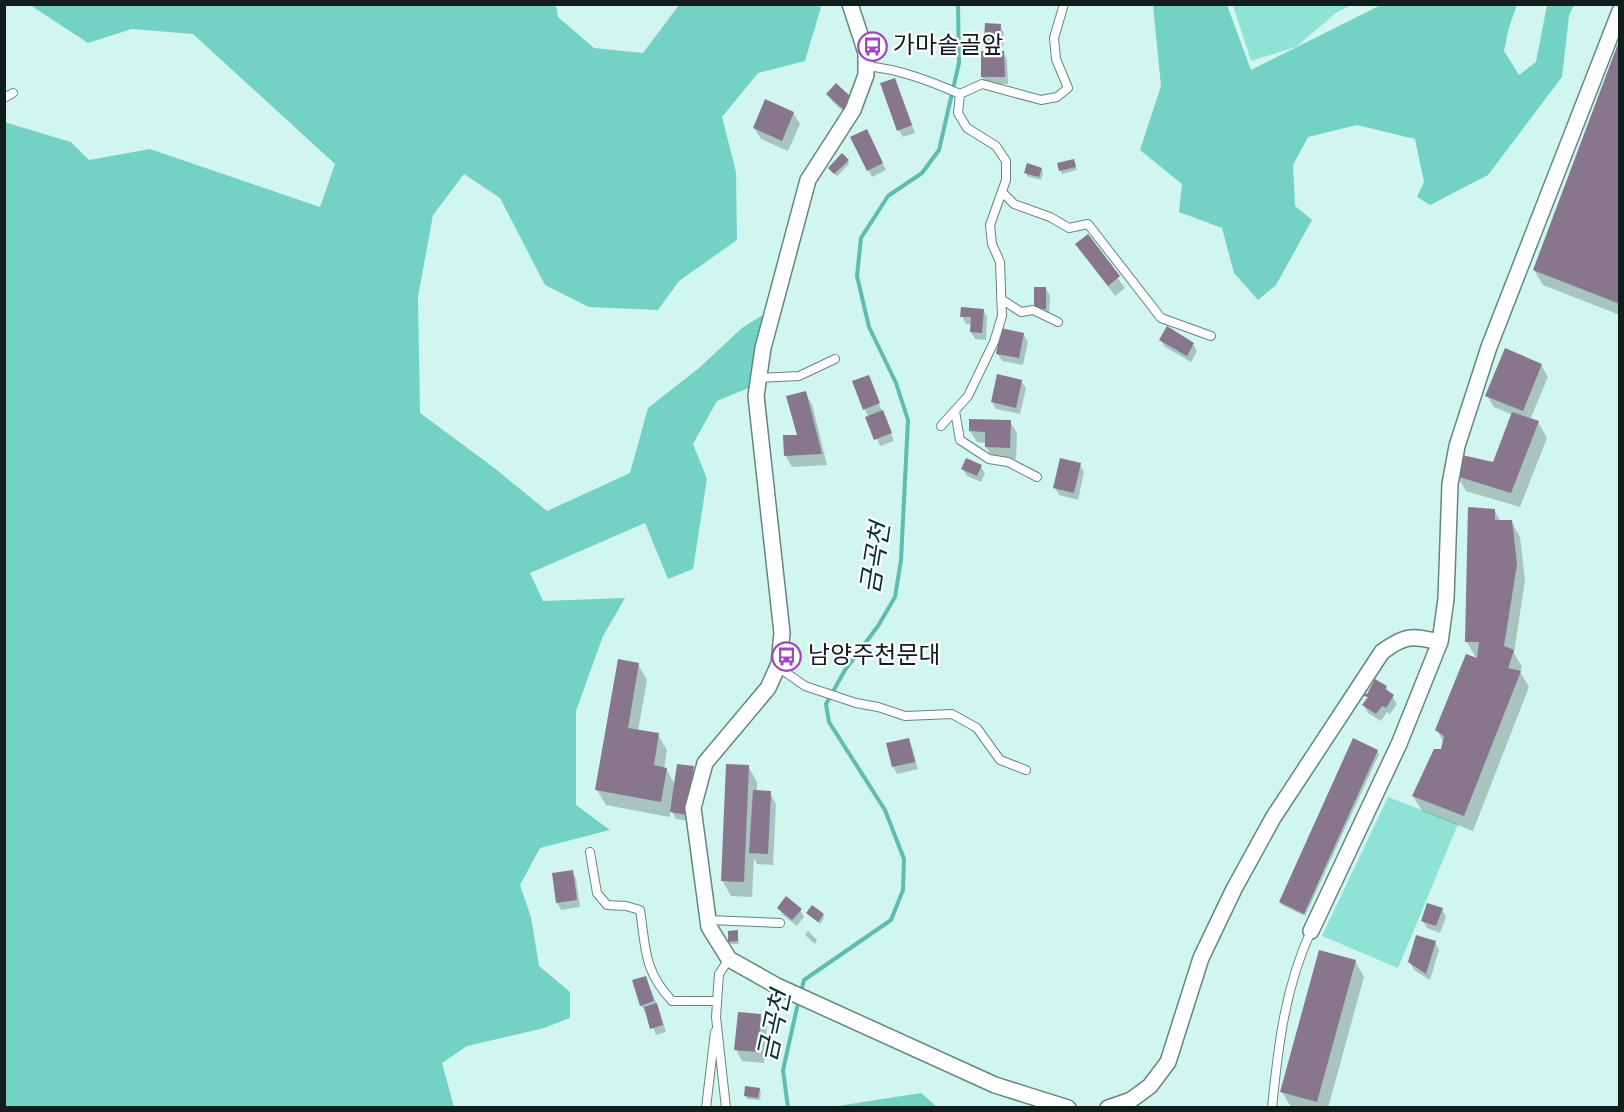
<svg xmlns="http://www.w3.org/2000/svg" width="1624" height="1112" font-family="'Alegreya Sans','Noto Sans KR',sans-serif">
  <rect width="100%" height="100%" fill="#d1f6ef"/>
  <path fill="#8fe3d5" d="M1233 5V4L1351 5 1336 13 1296 47 1251 61Z
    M1388 797 1458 824 1398 968 1322 936Z"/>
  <path fill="#73d2c3" d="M817 4 821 7 805 61 758 73 722 117 736 172 737 240 679 281 658 310 589 307 545 285 500 198 464 174 433 215 418 297 420 413 493 467 547 511 630 473 648 408 699 368 742 328 766 313 751 387 717 401 693 444 707 479 693 569 668 579 645 523 530 573 543 601 625 598 603 636 576 711V805L610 830 540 848 520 885 531 917 539 966 570 992V1018L544 1028 467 1046 442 1063 454 1107H5L4 122 71 142 89 160 150 149 320 207 335 164 193 34 132 29 88 43 30 5H556L558 17 594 48 643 53 679 5Z
    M1153 5H1227L1251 70 1381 5H1517L1509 27 1504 51 1519 75 1536 62 1547 5H1574L1569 16 1562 77 1488 175 1430 205 1417 197 1424 182 1415 139 1357 125 1308 137 1293 165 1295 206 1312 220 1276 285 1258 300 1234 273 1222 228 1179 212 1182 184 1140 150 1161 86Z
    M921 1093 937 1107H831Z"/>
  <path fill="#0003" d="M1000 26 1004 33 1003 47 990 46 986 38Z
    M1620 45V315L1543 285 1534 270Z
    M1003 52 1007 60 1008 84H986L982 77Z
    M836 85 848 116 832 101 828 94Z
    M898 87 915 133 903 137 899 130Z
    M793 113 800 124 788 151 761 139 754 128Z
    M870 138 886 170 872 177 868 170Z
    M848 161 849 164 837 176 831 171Z
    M1075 163 1077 170 1062 174 1059 164Z
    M1041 169 1043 172 1041 180 1027 176 1026 173Z
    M1087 237 1125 288 1115 296 1077 245Z
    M1046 288 1050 296 1049 316 1035 308Z
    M983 310 987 317 986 340 975 339 971 332 972 324H966L962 316Z
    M1023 334 1028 341 1023 365 1002 361 998 354Z
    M1161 340 1193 344 1197 351 1191 362 1165 347Z
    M1541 365 1548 377 1530 420 1538 422 1547 438 1520 507 1466 491 1457 476 1494 464 1513 415 1494 407 1487 395Z
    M868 376 894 441 880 446 865 409Z
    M1021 381 1026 388 1020 414 996 409 992 402Z
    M805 393 812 404 827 465 792 467 786 456 799 436Z
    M1010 422 1017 433 1016 459 993 458 986 447V443L977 442 970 431Z
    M1080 465 1084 472 1078 500 1059 495 1055 488Z
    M980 466 985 473 981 482 967 476 963 469Z
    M1494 510 1501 522 1511 521 1520 537 1525 580 1514 653 1522 667 1520 672 1529 687 1473 831 1422 811 1413 796 1442 750 1444 743 1437 730 1477 660 1467 642Z
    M638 664 647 680 638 731 658 735 667 750 664 769H666L676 786 693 768 697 775 690 821 676 819 671 810 669 817 606 805 597 790Z
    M1386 687 1397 704 1390 714 1387 712 1381 721 1368 713 1364 705 1368 698 1367 696Z
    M908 739 912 747 918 769 897 774 893 766Z
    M1377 751 1379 754 1305 916 1282 905 1280 902Z
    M748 766 757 782V792L770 793 776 804 773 865 757 864 754 858 752 897 731 896 722 880Z
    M572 872 576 879 580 907 561 910 557 902Z
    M779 908 800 910 804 917 797 926 783 915Z
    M1442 909 1446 917 1440 933 1427 928 1423 921Z
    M807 913 823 915 824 918 820 924Z
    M808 931 817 940 815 944 805 935Z
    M737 932 739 944H731L729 941Z
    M1435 942 1439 950 1430 980 1414 970 1410 962Z
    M1355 961 1364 977 1328 1108 1291 1107 1282 1092Z
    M646 978 660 1012 666 1032 656 1035 647 1012H645L641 1005Z
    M760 1015 767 1026 764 1063 742 1061 736 1049Z
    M759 1089 761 1092 760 1100 747 1099 746 1095Z"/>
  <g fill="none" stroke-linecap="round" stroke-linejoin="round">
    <path stroke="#5ebdaf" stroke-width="4" d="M801 992 804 980 891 920 903 890 904 859 885 810 829 722 826 704 845 670 878 626 895 597 901 560 908 420 896 383 869 327 857 276 861 238 888 196 922 173 939 150 959 63 958 4
      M788 1108 783 1070 799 999"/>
  </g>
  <path fill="#87768c" d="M985 23 1001 24 1000 40 984 39Z
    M1619 41H1620V304L1533 270Z
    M981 51H1004L1005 77H981Z
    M895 78 912 125 897 131 880 83Z
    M836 83 853 99 844 110 826 94Z
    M765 99 794 112 782 141 753 128Z
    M867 129 883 163 867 171 850 137Z
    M842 153 849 160 834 174 828 168Z
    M1074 159 1076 167 1059 171 1057 163Z
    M1027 163 1042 168 1039 177 1024 173Z
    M1088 234 1120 276 1108 286 1075 244Z
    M1034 287H1046V309H1034Z
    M961 307 984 309 982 333 970 332 971 317H960Z
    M1167 326 1194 343 1187 356 1159 340Z
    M1001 328 1024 333 1019 358 996 354Z
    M1505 348 1542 364 1523 411 1485 396Z
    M997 374 1022 380 1016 408 991 402Z
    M869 375 880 403 863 410 852 381Z
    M806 391 822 454 784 456 783 435H797L786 396Z
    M883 410 892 433 874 440 865 417Z
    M1512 412 1539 421 1511 493 1456 476 1462 455 1493 462Z
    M969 419 1011 420 1010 448 985 447V432L969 431Z
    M966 458 982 465 977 476 961 469Z
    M1060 458 1081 463 1074 493 1053 488Z
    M1468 507 1495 509V520H1512L1517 564 1504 646 1514 650 1508 668 1521 671 1464 816 1412 796 1434 749H1441L1444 736 1435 730 1466 654 1477 658 1479 642H1465Z
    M618 659 639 663 628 728 659 733 654 765 667 768 661 802 595 790Z
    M1375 679 1387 686 1385 689 1394 695 1386 708 1382 706 1376 714 1362 705 1368 697 1360 695V693L1367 694Z
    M909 738 915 762 892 767 886 743Z
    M1353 738 1378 750 1304 914 1279 902Z
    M677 764 694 766 687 815 670 812Z
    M726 764 749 765 744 882 721 881Z
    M753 790 771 791 768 854 749 853Z
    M573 870 577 900 556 903 552 873Z
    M786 896 802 909 792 920 777 908Z
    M1427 903 1443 908 1436 926 1421 921Z
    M812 905 824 914 818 922 806 913Z
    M738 930V941L728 942V931Z
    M1416 935 1436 941 1426 974 1408 962Z
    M1319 950 1356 960 1317 1102 1280 1092Z
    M646 976 654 1001 640 1006 632 980Z
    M657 1003 663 1025 650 1029 644 1007Z
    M738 1012 761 1014 758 1052 734 1050Z
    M745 1086 760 1088 758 1098 744 1096Z"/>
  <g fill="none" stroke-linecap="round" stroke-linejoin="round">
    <defs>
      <path id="lane" d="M866 66C899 69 930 81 960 94L982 84 1041 100 1057 97 1068 88 1056 59 1054 38 1064 4
        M4 98 13 93
        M1002 192 1014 204 1050 217 1069 228 1088 224 1161 318 1211 336
        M1001 299 1021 312 1033 310 1058 322
        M758 378 799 376 835 359
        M955 411 960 440 989 459 1008 462 1037 477
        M941 426 968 396 994 342 1002 316 1000 262 992 244 990 225 1006 180V161L996 146 967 128 958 113 960 94
        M778 667 805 686 856 703 878 707 905 716 952 714 977 728 1000 760 1026 770
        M590 852 597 893 607 905 626 906 640 910C646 948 643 970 672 1001H717
        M708 920 780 923
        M706 1108 715 1032
        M726 1108 716 1017 719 974 729 959
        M1272 1108C1278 1047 1285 987 1311 931"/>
      <path id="street" d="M850 4 866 53V75L853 110 808 180 763 348 756 396 782 633 779 664 768 688 705 763 693 808 709 927 729 959 777 986 995 1085 1068 1108
        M1311 931 1399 744 1440 642 1446 599 1450 484 1457 446 1489 347 1620 11
        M1108 1108 1131 1100 1150 1086 1168 1062 1201 958 1234 889 1273 818 1382 652C1406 634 1412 636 1440 642"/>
    </defs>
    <use href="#lane" stroke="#658680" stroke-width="10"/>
    <use href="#street" stroke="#658680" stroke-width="18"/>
    <use href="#lane" stroke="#fff" stroke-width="8"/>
    <use href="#street" stroke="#fff" stroke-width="15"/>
  </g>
  <defs>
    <symbol id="bus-ring" viewBox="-11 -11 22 22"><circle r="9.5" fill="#fff" stroke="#9f49b7" stroke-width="1.5"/><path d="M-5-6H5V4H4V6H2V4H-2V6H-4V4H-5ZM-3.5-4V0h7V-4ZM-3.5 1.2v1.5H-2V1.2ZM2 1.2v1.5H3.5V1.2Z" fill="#9f49b7"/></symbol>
  </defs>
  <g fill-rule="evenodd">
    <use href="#bus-ring" x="856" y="30" width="33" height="33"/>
    <use href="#bus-ring" x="770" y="640" width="33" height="33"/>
  </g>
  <g text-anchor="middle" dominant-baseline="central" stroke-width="4.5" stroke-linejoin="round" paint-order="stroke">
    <g font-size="24" fill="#0f1d1b" stroke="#fff" text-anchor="start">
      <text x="893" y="46">가마솥골앞</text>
      <text x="808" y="656">남양주천문대</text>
    </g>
    <g font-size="26" font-style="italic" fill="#03332d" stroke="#fff">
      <text transform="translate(876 558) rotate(-81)">금곡천</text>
      <text transform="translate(775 1026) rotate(-78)">금곡천</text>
    </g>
  </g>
  <rect width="1624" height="1112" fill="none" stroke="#0f1d1b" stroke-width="12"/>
</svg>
